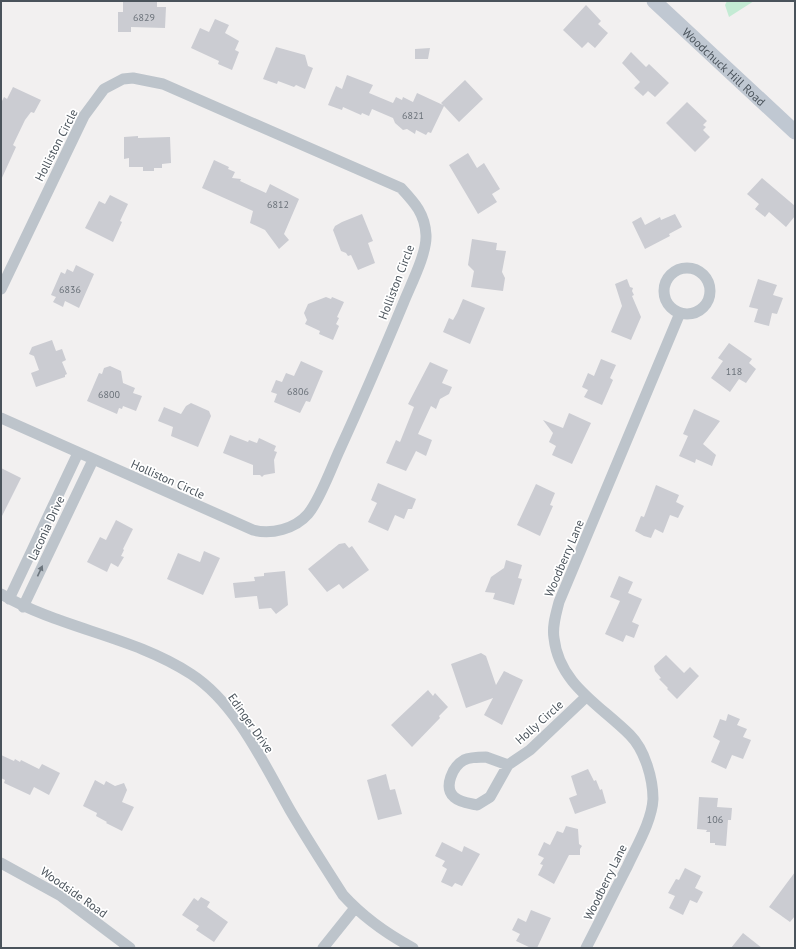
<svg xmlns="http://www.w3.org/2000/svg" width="796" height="949" font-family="'PT Sans',sans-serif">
  <rect width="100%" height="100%" fill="#f2f0f0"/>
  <path fill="#c4ebd4" d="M727 1H754L729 17 725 5Z"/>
  <path fill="#cbccd2" d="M129 1H157V7H166L165 28 131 27V32H118V12H123V2Z
    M586 5 601 21 598 24 608 33 595 48 588 42 582 48 563 30Z
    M215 19 229 25 225 33 239 41 235 50 239 52 232 70 218 64 219 61 191 48 200 28 209 32Z
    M276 47 305 55 308 66 313 68 305 89 296 85 294 87 278 81 277 84 263 79Z
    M430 48 428 59H415V49Z
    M631 52 646 67 649 64 669 83 655 97 648 91 643 96 634 88 640 82 622 63Z
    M347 75 373 85 369 93 393 103 396 97 402 100 403 97 413 102 417 93 443 105 441 103 465 80 483 99 459 122 444 106 431 133 428 132 426 135 416 130 415 134 407 129 403 130 395 123 393 118 372 109 369 116 362 113 361 115 343 107 342 110 328 105 336 86 342 89Z
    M13 87 41 100 34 113 31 112 25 120 13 145 16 147 1 180V103L4 97 7 99Z
    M687 102 707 121 703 125 706 127 703 130 710 137 695 152 666 123Z
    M138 136V138L170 137 171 163 162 164V168H154V171H143V167H129V158L124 159V137Z
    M468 153 477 168 484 163 500 189 492 194 497 202 478 214 449 165Z
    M214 160 229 167 228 169 235 172 232 178 241 179 240 181 266 193 270 184 299 199 284 234 289 240 279 249 265 230 250 223 253 211 202 188Z
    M762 178 795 206V216L786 227 769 212 765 217 755 209 759 204 747 194Z
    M110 195 128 204 120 221 122 222 113 242 85 228 99 201 105 204Z
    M362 214 373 241 368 243 375 263 358 270 352 257 351 255 348 256 346 253 341 251 333 230 335 226 342 222Z
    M675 214 682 227 669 234 670 236 645 249 632 222 641 217 645 225 660 217 661 220Z
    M472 239 497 243 496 250 506 251 502 272 505 278 503 291 471 287 474 271 468 265Z
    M76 265 94 274 79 308 65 301 63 307 53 302 56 297 51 295 61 272 65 274 67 269 73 272Z
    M627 279 630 287 633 288 632 291 634 295 632 296 641 317 631 340 611 332 622 306 615 284Z
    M758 279 777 285 773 295 783 298 777 314 772 313 769 326 754 322 758 309 749 307Z
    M326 297 331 299 332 297 344 302 337 317 339 318 336 324 339 326 333 340 319 334 320 331 305 324 307 320 304 313 308 304Z
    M463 299 485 308 470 344 443 332 449 318 453 320 457 313Z
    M52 340 56 351 62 349 66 360 62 362 67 374 65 375V377L36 387 31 373 39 370 34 356 29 354 32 347Z
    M729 343 752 359 749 363 756 369 746 383 739 379 730 392 711 378 723 361 718 358Z
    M601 359 616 365 610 378 613 380 602 405 584 397 588 390 582 387 588 373 594 376Z
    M301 361 323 371 310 402 306 401 300 413 274 402 277 394 271 392 276 380 282 382 286 373 294 376Z
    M430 362 448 370 442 383 452 387 449 394 440 399 436 409 431 406 418 434 432 440 426 456 416 451 406 471 386 463 396 440 400 442 414 407 408 404Z
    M110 366 121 371 123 383 135 388 133 393 142 396 136 411 123 406 122 409 119 408 117 414 87 401 99 373 102 374 104 368Z
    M191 403 209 411 211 416 198 447 171 436 173 427 158 421 164 407 181 414 186 406Z
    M694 409 720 421 703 444 716 455 712 466 696 459 695 463 679 456 688 436 683 434Z
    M569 413 591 423 572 464 552 455 556 446 549 442 553 433 543 420 563 428Z
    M230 435 248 442 249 440 257 443 259 438 276 446 274 451 277 452 274 460 275 473 264 475 262 477 260 475H253V465L223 453Z
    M1 468 21 478 1 518Z
    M378 483 416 499 412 509H408L404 519 395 515 388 531 368 522 377 503 371 500Z
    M536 484 555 493 550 505 553 506 540 536 517 525Z
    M656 485 679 495 676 502 684 506 678 518 670 515 663 533 655 529 651 538 644 536 635 531 641 516 644 517Z
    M116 520 133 529 123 549 124 550 121 556 124 557 118 567 111 563 107 572 87 562 100 537 106 540Z
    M345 543 349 548 352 546 369 570 343 589 339 584 327 592 308 569 339 544Z
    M204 551 220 558 203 595 167 579 178 553 200 562Z
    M506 560 522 565 518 578 522 579 514 605 493 599 495 593 485 592 491 577 504 568Z
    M285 571 288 605 276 614 271 608 259 609 257 596 235 598 233 583 255 581 254 577 264 576V573Z
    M619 576 633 582 628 593 642 599 632 622 639 625 634 638 626 635 623 642 605 634 620 601 610 597Z
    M481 653 486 656 496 685 504 671 523 680 502 725 484 715 493 698 466 708 451 664Z
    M666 655 684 673 690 667 699 676 677 699 667 689 668 688 659 679 661 678 655 671 654 666Z
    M428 690 433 696 435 693 448 707 439 716 440 718 412 747 391 725Z
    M728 714 740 719 737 725 747 729 743 737 751 740 743 759 732 755 726 769 711 762 720 741 713 737 720 719 726 721Z
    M1 755 14 761 15 759 20 762 21 760 39 769 42 764 60 773 49 795 34 787 30 795 4 783 5 780 1 778Z
    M588 769 594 781 596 780 600 790 602 789 606 803 575 814 569 798 577 795 571 776Z
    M386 774 390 790 395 789 402 814 378 820 367 780Z
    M95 780 104 785 106 781 115 786 124 783 127 790 122 802 134 807 122 831 106 823 107 822 96 816 97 813 83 806Z
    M699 797 718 798 717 807 732 808 731 820H728L726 846 715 845V843H710V832H706L707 830 697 829Z
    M566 826 578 829 579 844 582 846 580 849V855H569L554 884 538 875 543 865 540 864 544 858 538 855 544 842 550 845 557 831 563 833Z
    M442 842 462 852 464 846 480 854 462 886 455 883 452 887 441 882 447 869 442 866 445 861 435 856Z
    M685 868 701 876 695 888 703 892 697 903 690 900 683 915 669 908 675 896 668 893 676 879 679 880Z
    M795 872V916L790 922 769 907Z
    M201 897 210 902 207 907 228 922 214 942 196 930 199 926 182 915 194 898 198 901Z
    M531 910 551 918 537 948H531L516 941 520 934 512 930 518 918 526 922Z
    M743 933 762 948H731Z"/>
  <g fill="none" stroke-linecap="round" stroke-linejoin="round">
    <path stroke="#bdc4cb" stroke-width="11" d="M664 291a23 23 0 1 1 46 0a23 23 0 1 1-46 0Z
      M1 289 84 116 104 89 123 79 133 78 163 84 401 188C415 203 425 214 426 235 427 254 410 286 403 304 383 352 362 401 340 449 332 466 320 500 308 514 295 529 271 535 253 530L1 418
      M1 594C61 629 133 636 191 674 236 703 264 764 290 810 307 839 325 867 343 895 363 917 387 934 413 948
      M9 599 78 453
      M23 607 93 460
      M486 757 508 765 490 797 477 805C469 803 461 803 454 797 443 787 453 766 464 760 470 757 479 757 486 757Z
      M508 765 530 750 586 697
      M1 863 61 896 130 948
      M323 948 355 908
      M586 948C600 921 613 894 627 867 636 847 652 821 653 799 653 779 645 750 630 735 600 705 559 684 554 638 552 626 556 614 559 602L680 313"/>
    <path stroke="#c0c8d2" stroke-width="15" id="s1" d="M654 1 795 132"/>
  </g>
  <defs><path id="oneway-solid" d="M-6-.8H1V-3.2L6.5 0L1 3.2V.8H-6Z"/></defs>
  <use fill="#6c757d" href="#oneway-solid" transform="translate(40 571) rotate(-65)"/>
  <g text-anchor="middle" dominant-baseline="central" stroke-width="3.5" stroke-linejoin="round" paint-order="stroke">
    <g font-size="10" fill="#6a7179">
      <text x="144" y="17">6829</text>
      <text x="413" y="115">6821</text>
      <text x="278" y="204">6812</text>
      <text x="70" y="289">6836</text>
      <text x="734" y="371">118</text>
      <text x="298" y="391">6806</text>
      <text x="109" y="394">6800</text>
      <text x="715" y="819">106</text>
    </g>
    <g font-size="12" fill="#4a535b" stroke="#fff">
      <text stroke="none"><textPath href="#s1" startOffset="96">Woodchuck Hill Road</textPath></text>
      <text transform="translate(56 145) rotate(-63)">Holliston Circle</text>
      <text transform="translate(396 282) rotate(-69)">Holliston Circle</text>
      <text transform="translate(168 479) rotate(24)">Holliston Circle</text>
      <text transform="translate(46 528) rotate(-65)">Laconia Drive</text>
      <text transform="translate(564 558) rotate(-67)">Woodberry Lane</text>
      <text transform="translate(539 722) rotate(-42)">Holly Circle</text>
      <text transform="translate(251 723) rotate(55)">Edinger Drive</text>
      <text transform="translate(605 882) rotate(-64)">Woodberry Lane</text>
      <text transform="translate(74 892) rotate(35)">Woodside Road</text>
    </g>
  </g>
  <rect width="796" height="949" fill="none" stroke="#4a535b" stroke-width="4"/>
</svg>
